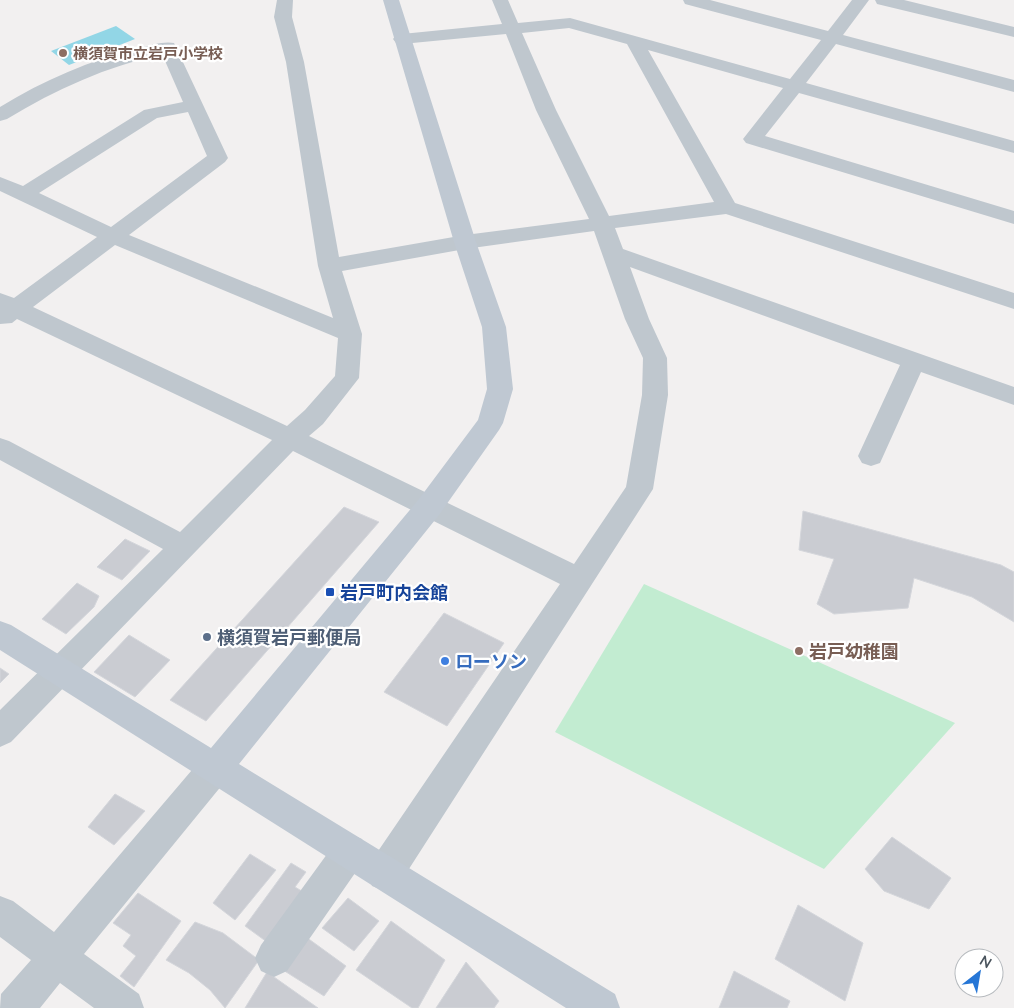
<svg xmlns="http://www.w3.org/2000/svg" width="1014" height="1008" font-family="Lato,'Noto Sans JP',sans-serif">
  <rect width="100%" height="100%" fill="#f2f0f0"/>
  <path fill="#c2ecd1" d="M644 584 955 723 824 869 555 732Z"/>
  <path fill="#92d6e6" d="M116 26 135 39 69 65 51 51Z"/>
  <path fill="#caccd2" stroke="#d4d6db" d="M344 507 379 522 206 721 170 700Z
    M803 511 1001 565 1014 572V622L972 597 914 578 908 608 834 614 817 604 834 559 799 550Z
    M125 539 150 551 122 580 97 567Z
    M77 583 99 596 94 607 66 634 42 619Z
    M444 613 504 643 447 726 384 692Z
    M129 635 170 660 135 697 94 672Z
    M0 668 9 674 0 683Z
    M115 794 145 811 114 845 88 827Z
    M892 837 951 878 929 909 884 891 865 869Z
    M250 854 276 870 235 920 213 903Z
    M291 863 306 872 295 887 305 893 271 945 245 926Z
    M138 893 181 921 134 987 120 976 136 956 123 946 131 935 113 923Z
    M348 898 379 921 354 951 322 928Z
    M798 905 863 943 845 1001 775 959Z
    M391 921 445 960 418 1008H412L356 970Z
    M195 922 223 933 259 960 225 1008 210 990 189 973 166 960Z
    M306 937 346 966 324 996 283 970Z
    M466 962 499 1001 494 1008H436Z
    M734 971 790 1001 787 1008H719Z
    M267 972 318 1008H245Z"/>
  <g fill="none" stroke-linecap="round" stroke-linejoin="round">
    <path fill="#bfc7ce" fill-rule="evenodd" d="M277 0H293L292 17 304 62 339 257 465 235 589 219 536 110 506 34 402 44 396 43 393 39 396 35 402 34 502 24 492 0H508L518 23 570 18 790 79 821 40 685 4 683 0H710L828 31 852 0H869L843 35 1014 80V92L836 44 806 83 1014 141V153L799 93 765 136 1014 211V224L746 143 743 139 783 88 648 50 735 203 1014 293V309L726 214 615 228 623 249 1014 387V405L921 372 880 463 871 466 862 463 858 456 900 365 630 267 649 319 667 358 668 395 653 489 398 886 385 891 372 886 367 873 372 860 560 584 293 451 11 742 0 747V710L163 549 0 460V438L9 441 180 532 272 440 17 319 12 323 0 324V293L14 298 97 237 0 191V177L23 186 144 110 183 102 162 54C106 67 56 89 7 119L0 121V107C44 80 90 60 141 48 151 45 164 41 174 43L228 158 225 162 129 235 333 318 318 266 286 62 274 17ZM569 28 627 44 714 202 609 216 556 110 522 33ZM188 112 207 156 111 227 39 193 157 118ZM594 231 625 319 643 358 642 395 626 487 574 564 309 436 323 424 359 378 362 334 342 271 465 249ZM115 245 338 338 335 376 305 410 287 426 33 307Z
      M875 0H904L1014 27V37L877 4Z
      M215 752 227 757 232 768 227 779 84 954 139 994 144 1008H94L60 983 40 1008H0L1 994 31 960 0 937V896L13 901 54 932 203 757Z
      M350 834 362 839 367 851 362 863 287 971 274 977 261 971 255 958 261 945 338 839Z"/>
    <path fill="#bfc8d2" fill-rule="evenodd" d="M383 0H399L476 242 506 327 513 389 503 423 499 430 439 515 239 764 615 994 620 1008H566L0 650V621L11 625 211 748 419 499 478 420 487 389 482 327 454 242Z"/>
  </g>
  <g fill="#8d6e63" stroke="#fff" stroke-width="2">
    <circle cx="63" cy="53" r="5"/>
    <circle cx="799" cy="651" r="5"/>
  </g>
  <rect fill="#1a4fb4" stroke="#fff" stroke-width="2" x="325" y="587" width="10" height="10" rx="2.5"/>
  <circle fill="#5c6f8a" stroke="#fff" stroke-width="2" cx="207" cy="637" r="5"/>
  <circle fill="#3f7fe0" stroke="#fff" stroke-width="2" cx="445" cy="661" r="5"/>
  <g text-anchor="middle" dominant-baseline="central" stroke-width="4.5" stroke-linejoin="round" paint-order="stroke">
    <g font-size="15" font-weight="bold" fill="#785e54" stroke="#fff" text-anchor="start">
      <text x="73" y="53">横須賀市立岩戸小学校</text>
    </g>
    <g font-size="18" font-weight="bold" fill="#164399" stroke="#fff" text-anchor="start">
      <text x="340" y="592">岩戸町内会館</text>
    </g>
    <g font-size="18" font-weight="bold" fill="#4e5e75" stroke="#fff" text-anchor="start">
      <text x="217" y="637">横須賀岩戸郵便局</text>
    </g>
    <g font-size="18" font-weight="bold" fill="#785e54" stroke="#fff" text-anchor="start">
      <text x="809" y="651">岩戸幼稚園</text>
    </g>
    <g font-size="18" font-weight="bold" fill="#366cbe" stroke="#fff" text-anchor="start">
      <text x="455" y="661">ローソン</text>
    </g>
  </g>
  <g transform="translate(979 973) rotate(31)"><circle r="24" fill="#ffffff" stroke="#b6babe"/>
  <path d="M0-4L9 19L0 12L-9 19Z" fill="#2676d6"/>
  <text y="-8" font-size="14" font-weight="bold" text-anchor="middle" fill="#49535c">N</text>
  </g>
</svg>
